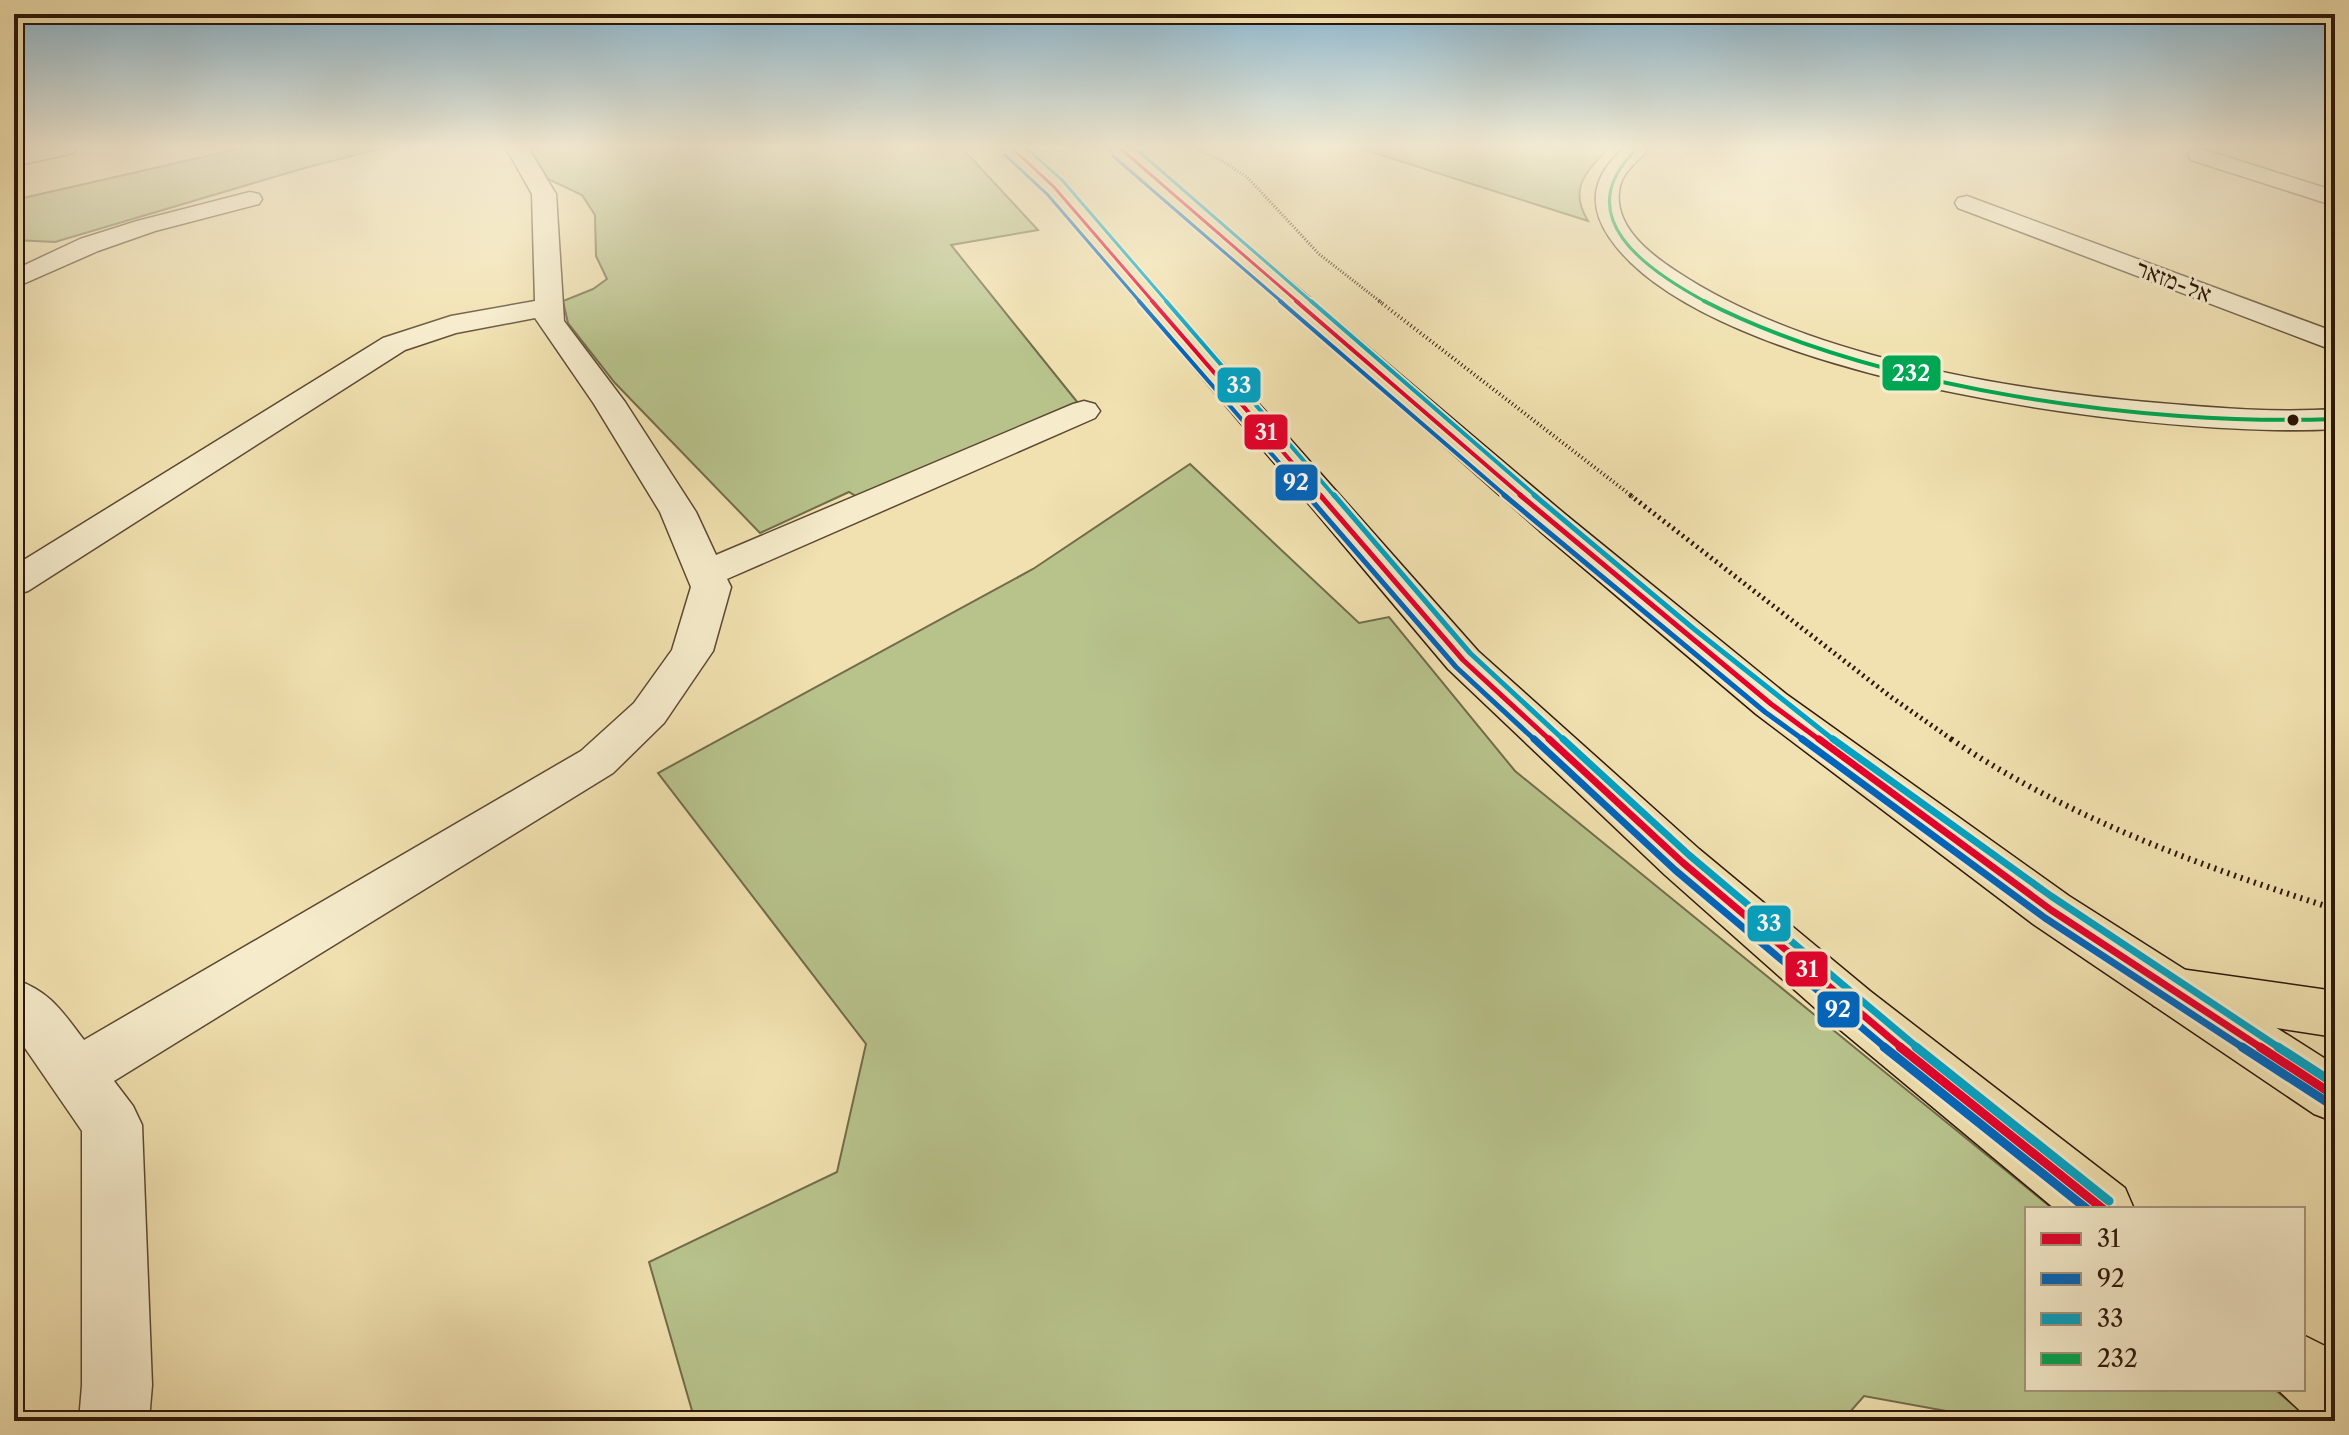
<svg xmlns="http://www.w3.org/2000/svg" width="2349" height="1435" font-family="'Libre Caslon Text','Frank Ruhl Libre',serif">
  <rect width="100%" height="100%" fill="#f1e1b0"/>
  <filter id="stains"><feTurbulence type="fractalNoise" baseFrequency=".0025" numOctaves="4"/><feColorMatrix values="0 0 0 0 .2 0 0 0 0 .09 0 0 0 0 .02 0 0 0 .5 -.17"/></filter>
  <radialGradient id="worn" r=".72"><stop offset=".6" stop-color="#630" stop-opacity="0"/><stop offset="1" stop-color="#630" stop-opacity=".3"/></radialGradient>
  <path fill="#b8c38c" stroke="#726c4a" stroke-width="2" d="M242 148H384L308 167 55 242 14 240V200Z
    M530 148H962L1038 230 951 245 1078 403 865 502 849 492 760 533 615 383 568 323 563 301 593 289 607 279 596 256 595 215 582 195 548 179Z
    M1359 148H1609C1586 172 1568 188 1588 221Z
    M1190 464 1359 623 1389 617 1515 771 2053 1209H2027V1389H2274L2313 1421H2001L1864 1396 1842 1421H695L649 1262 837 1172 866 1044 658 773 1033 569Z"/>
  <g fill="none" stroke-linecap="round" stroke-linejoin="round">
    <defs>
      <path id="minor" d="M35 148H77L74 153 14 166V152Z
        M506 148H528L556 194 564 321 625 402 696 512 716 555 1073 404 1084 401 1095 404 1100 411 1095 418 727 579 731 587 713 651 664 723 613 773 114 1081 133 1106 142 1125 152 1385 149 1421H79L82 1385V1131L14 1032V979C51 992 61 1010 84 1040L581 751 634 703 672 650 691 587 660 512 594 404 535 318 456 333 405 350 28 591 14 595V566L383 338 451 316 535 301 532 194Z
        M1625 148H1649C1638 163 1621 171 1619 192 1615 227 1650 254 1676 271 1805 357 2007 390 2159 403 2217 408 2276 413 2335 409V429C2169 439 1706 382 1609 237 1586 203 1594 173 1625 148Z
        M2199 148 2335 191V206L2191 160 2188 155 2191 150Z
        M250 192 259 194 262 199 259 204 155 231 98 251 14 288V270L80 239 137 221Z
        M1967 196 2335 332V351L1958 208 1955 203 1958 198Z"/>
      <path id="major" d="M1001 148H1025L1062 182 1478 651 1699 849 1870 991 2125 1188 2134 1209H2055L1832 1023 1665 875 1448 669 1046 192Z
        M1109 148H1133L1566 515 1786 694 2069 896 2335 1065V1122L2314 1114 2033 924 1756 714 1540 531Z
        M2303 1335 2335 1351V1421L2310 1420 2277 1389H2303Z"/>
      <path id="highway" d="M2173 968 2335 991V1037L2173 1012 2154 1006 2146 990 2154 974Z"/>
    </defs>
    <use href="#minor" stroke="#5d4932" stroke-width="3"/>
    <use href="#major" stroke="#2c1608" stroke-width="3"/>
    <use href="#highway" stroke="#2c1608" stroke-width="3"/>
    <path stroke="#2c1608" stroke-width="3" stroke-dasharray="1 2" stroke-linecap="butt" d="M1192 148 1219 159 1247 177 1319 254 1382 303"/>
    <path stroke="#2c1608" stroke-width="4" stroke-dasharray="1 3" stroke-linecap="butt" d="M1379 301 1633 497"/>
    <path stroke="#2c1608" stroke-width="5" stroke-dasharray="2 4" stroke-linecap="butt" d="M1630 495 1891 697 1954 741"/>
    <path stroke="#2c1608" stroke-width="6" stroke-dasharray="2 5" stroke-linecap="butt" d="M1951 739C2070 819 2200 866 2335 909"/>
    <use href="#minor" fill="#f6eccc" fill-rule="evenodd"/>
    <use href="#major" fill="#f1e1b0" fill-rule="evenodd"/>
    <use href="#highway" fill="#f1e1b0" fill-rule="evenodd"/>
    <defs>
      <path id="bus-1-far4" d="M1012 148 1054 187 1154 303
        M1120 148 1299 303"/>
      <path id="bus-1-far3" d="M1152 301 1322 497
        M1296 301 1523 497"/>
      <path id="bus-1-far2" d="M1320 495 1463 660 1551 741
        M1520 495 1771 704 1821 741"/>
      <path id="bus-1-far1" d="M1549 739 1682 862 1903 1049
        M1819 739 2051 910 2263 1049"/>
      <path id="bus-1" d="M1900 1047 2103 1209
        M2260 1047 2335 1096"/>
      <path id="bus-2-far4" d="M1005 155 1047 194 1141 303
        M1113 156 1283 303"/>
      <path id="bus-2-far3" d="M1139 301 1309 497
        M1280 301 1507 497"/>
      <path id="bus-2-far2" d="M1307 495 1456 667 1536 741
        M1504 495 1765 712 1805 741"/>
      <path id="bus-2-far1" d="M1534 739 1675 870 1887 1049
        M1802 739 2045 918 2245 1049"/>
      <path id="bus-2" d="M1884 1047 2087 1209
        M2242 1047 2330 1104"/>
      <path id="bus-3-far4" d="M1026 148 1062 180 1168 303
        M1135 148 1313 303"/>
      <path id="bus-3-far3" d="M1166 301 1335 497
        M1311 301 1537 497"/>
      <path id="bus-3-far2" d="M1334 495 1470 653 1565 741
        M1534 495 1694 629 1835 741"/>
      <path id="bus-3-far1" d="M1563 739 1689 855 1919 1049
        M1833 739 2051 896 2281 1049"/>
      <path id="bus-3" d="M1916 1047 2109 1201
        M2278 1047 2335 1084"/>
      <path id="bus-4-far1" d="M1638 148C1565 216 1648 271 1708 303"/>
      <path id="bus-4" d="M1704 301C1876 389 2143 426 2335 419"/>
    </defs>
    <use href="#bus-1-far4" stroke="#f6eccc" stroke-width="6"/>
    <use href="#bus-1-far3" stroke="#f6eccc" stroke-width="8"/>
    <use href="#bus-1-far2" stroke="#f6eccc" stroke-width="10"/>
    <use href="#bus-1-far1" stroke="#f6eccc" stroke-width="13"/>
    <use href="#bus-1" stroke="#f6eccc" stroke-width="15"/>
    <use href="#bus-2-far4" stroke="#f6eccc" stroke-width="6"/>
    <use href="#bus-2-far3" stroke="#f6eccc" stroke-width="8"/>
    <use href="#bus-2-far2" stroke="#f6eccc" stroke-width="10"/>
    <use href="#bus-2-far1" stroke="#f6eccc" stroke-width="13"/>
    <use href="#bus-2" stroke="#f6eccc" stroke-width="15"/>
    <use href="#bus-3-far4" stroke="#f6eccc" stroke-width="6"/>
    <use href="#bus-3-far3" stroke="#f6eccc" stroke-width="8"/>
    <use href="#bus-3-far2" stroke="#f6eccc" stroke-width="10"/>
    <use href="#bus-3-far1" stroke="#f6eccc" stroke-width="13"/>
    <use href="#bus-3" stroke="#f6eccc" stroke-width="15"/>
    <use href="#bus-4-far1" stroke="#f6eccc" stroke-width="6"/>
    <use href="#bus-4" stroke="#f6eccc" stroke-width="8"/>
    <use href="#bus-1-far4" stroke="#e4002b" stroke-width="3"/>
    <use href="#bus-1-far3" stroke="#e4002b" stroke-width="4"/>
    <use href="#bus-1-far2" stroke="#e4002b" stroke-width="5"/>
    <use href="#bus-1-far1" stroke="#e4002b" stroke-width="7"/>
    <use href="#bus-1" stroke="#e4002b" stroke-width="9"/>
    <use href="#bus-2-far4" stroke="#0065bd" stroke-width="3"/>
    <use href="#bus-2-far3" stroke="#0065bd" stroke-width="4"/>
    <use href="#bus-2-far2" stroke="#0065bd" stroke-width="5"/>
    <use href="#bus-2-far1" stroke="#0065bd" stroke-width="7"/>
    <use href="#bus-2" stroke="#0065bd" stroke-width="9"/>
    <use href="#bus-3-far4" stroke="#02a2c4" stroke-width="3"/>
    <use href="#bus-3-far3" stroke="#02a2c4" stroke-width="4"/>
    <use href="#bus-3-far2" stroke="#02a2c4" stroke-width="5"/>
    <use href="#bus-3-far1" stroke="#02a2c4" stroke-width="7"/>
    <use href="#bus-3" stroke="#02a2c4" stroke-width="9"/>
    <use href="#bus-4-far1" stroke="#00a651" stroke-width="3"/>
    <use href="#bus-4" stroke="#00a651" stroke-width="4"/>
  </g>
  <linearGradient id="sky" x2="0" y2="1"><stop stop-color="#89b7d2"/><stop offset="0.42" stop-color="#f9f2db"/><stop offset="1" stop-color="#f9f2db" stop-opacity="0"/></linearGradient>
  <rect width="2349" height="349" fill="url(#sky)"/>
  <circle fill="#2c1608" stroke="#f6eccc" stroke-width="3" cx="2293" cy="420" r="7"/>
  <g text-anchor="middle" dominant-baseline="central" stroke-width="6" stroke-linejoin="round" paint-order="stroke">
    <g font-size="24" fill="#2c1608" stroke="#f6eccc">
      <text transform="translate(2174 281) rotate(21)">אל-מזאר</text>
    </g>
  </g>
  <g stroke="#f6eccc" stroke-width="3">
    <rect x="1881" y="354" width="61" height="38" rx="8" fill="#00a651"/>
    <rect x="1216" y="366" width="46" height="38" rx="8" fill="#02a2c4"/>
    <rect x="1243" y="413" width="46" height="38" rx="8" fill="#e4002b"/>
    <rect x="1274" y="463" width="45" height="39" rx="8" fill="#0065bd"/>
    <rect x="1746" y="904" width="46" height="39" rx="8" fill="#02a2c4"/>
    <rect x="1784" y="950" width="45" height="38" rx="8" fill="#e4002b"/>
    <rect x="1816" y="990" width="45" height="39" rx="8" fill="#0065bd"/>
  </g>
  <g font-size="22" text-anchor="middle" font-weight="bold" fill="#fff">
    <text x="1911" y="381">232</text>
    <text x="1239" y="393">33</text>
    <text x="1266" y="440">31</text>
    <text x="1296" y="490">92</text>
    <text x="1769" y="931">33</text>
    <text x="1807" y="977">31</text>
    <text x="1838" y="1017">92</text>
  </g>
  <rect width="2349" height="1435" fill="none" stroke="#f1e1b0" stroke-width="48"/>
  <rect x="16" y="16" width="2317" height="1403" fill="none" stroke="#2c1608" stroke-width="4"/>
  <rect x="24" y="24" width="2301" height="1387" fill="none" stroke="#2c1608" stroke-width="2"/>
  <rect x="2025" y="1207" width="280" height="184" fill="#f6eccc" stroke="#a5967e" stroke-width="2"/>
  <rect x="2041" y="1233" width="40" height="12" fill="#e4002b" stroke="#a5967e" stroke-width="2"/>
  <text x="2097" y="1247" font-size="24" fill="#2c1608">31</text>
  <rect x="2041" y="1273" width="40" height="12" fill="#0065bd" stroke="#a5967e" stroke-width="2"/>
  <text x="2097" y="1287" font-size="24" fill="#2c1608">92</text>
  <rect x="2041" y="1313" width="40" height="12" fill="#02a2c4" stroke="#a5967e" stroke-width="2"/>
  <text x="2097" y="1327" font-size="24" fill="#2c1608">33</text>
  <rect x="2041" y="1353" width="40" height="12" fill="#00a651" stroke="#a5967e" stroke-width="2"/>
  <text x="2097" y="1367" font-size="24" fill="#2c1608">232</text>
  <rect width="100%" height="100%" filter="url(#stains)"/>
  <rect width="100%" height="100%" fill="url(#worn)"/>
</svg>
